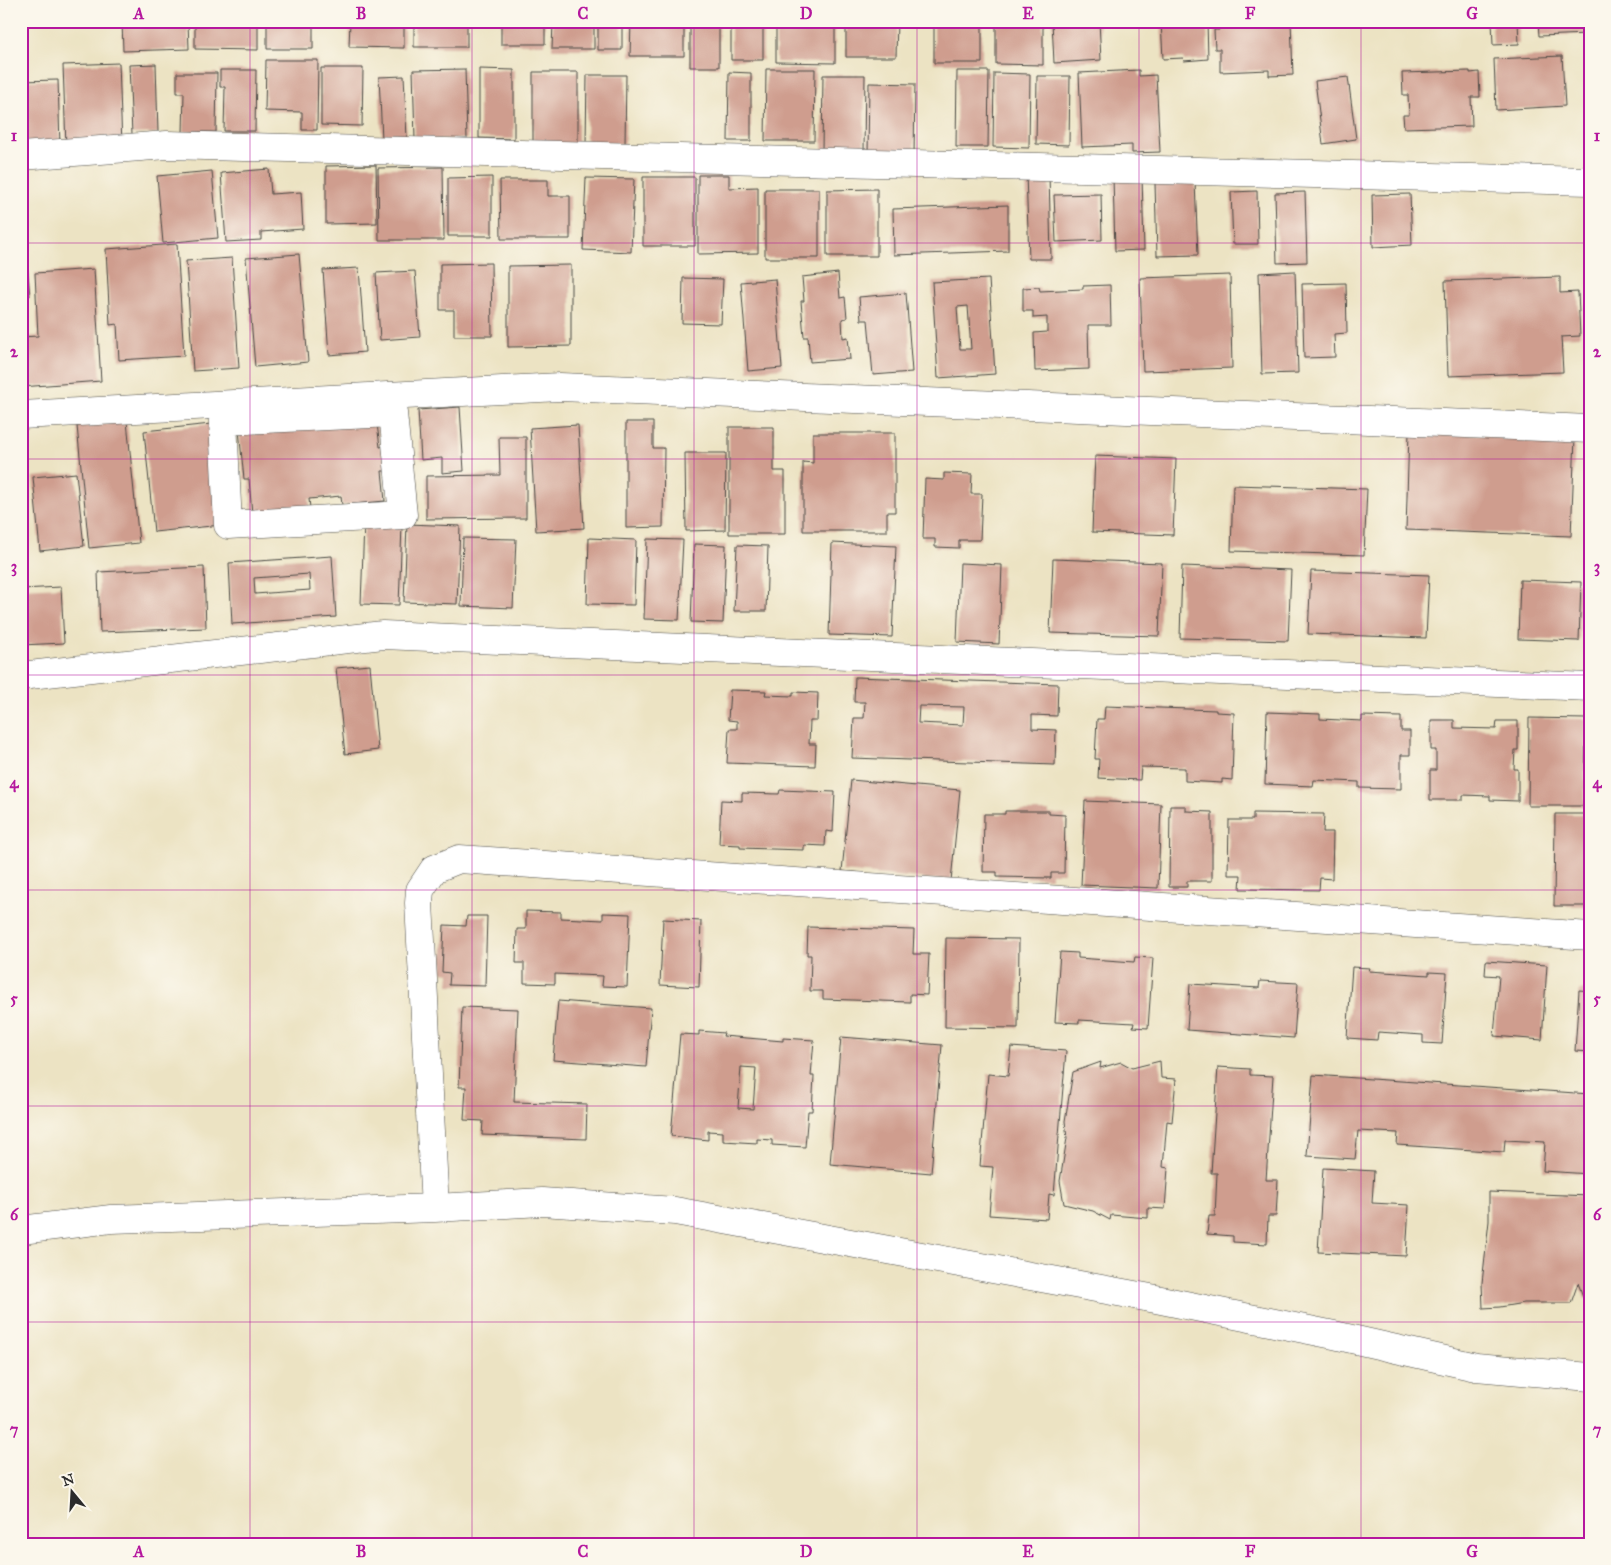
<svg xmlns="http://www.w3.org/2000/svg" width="1611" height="1565" font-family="'IM FELL Great Primer',serif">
  <rect width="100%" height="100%" fill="#fbf7ec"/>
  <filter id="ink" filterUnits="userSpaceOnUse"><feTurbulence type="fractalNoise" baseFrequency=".02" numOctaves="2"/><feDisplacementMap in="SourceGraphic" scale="10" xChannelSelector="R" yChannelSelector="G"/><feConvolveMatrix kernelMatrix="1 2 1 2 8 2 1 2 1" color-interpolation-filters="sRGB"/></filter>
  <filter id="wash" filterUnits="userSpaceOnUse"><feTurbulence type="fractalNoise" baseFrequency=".0096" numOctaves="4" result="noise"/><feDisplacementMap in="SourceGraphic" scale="20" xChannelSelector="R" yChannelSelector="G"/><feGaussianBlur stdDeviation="1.12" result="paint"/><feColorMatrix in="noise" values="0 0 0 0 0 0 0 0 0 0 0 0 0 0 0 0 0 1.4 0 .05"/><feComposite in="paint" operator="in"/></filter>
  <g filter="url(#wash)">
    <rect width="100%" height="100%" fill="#ece3c3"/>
    <g id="blocks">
      <path fill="#cf9d8e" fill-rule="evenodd" d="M122 21H188L189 49 123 51Z
        M195 21H258V50L195 49Z
        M267 21H313V49H267Z
        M350 21H404V48L349 47Z
        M414 21H467V47H414Z
        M501 21H545V44H501Z
        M553 21H594V49H552Z
        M598 21H622V50H598Z
        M631 21H684V56H630Z
        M690 21H719V67H690Z
        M731 21H763V60H731Z
        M776 21H835V63L776 62Z
        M846 21H897L896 57H846Z
        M934 21H982V63H934Z
        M996 21H1043V65L996 64Z
        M1052 21H1099L1101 60 1054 63Z
        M1161 21H1207L1208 59 1184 61 1183 58 1163 59Z
        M1219 21H1291L1293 75 1269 76V70L1220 72V49H1215L1214 30H1219Z
        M1492 21H1518L1519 44 1493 45Z
        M1538 21H1588V34L1539 36Z
        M1562 56 1565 106 1496 110 1494 59Z
        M266 60H318L317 130H302V112L265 111Z
        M119 63 122 145 66 146 63 65Z
        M156 64 158 133 132 134 129 65Z
        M321 68H363L362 126 321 125Z
        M465 69 467 139 415 140 413 70Z
        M479 69 514 70V139L479 138Z
        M766 69H815L814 141H765Z
        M220 70H256L255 131H224L225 87H220Z
        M1139 70V76L1156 75 1160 152 1132 153V145L1082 147 1079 73Z
        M957 71H989L988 147H956Z
        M1470 71V73L1479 72 1480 97H1471L1472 126 1404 128 1403 115H1409L1408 95H1403L1402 73Z
        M533 72H578V146L533 145Z
        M729 72 751 73V141H728Z
        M177 73H217L216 132H183L184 93H177Z
        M994 73 1030 74 1029 148 993 147Z
        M587 75H626L625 144 586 143Z
        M823 75H865L864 151H822Z
        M404 76 407 138 382 139 379 77Z
        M1037 76H1070L1069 145 1036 144Z
        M1348 77 1356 139 1323 144 1315 81Z
        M58 80 60 146 21 147V81Z
        M869 83 915 84 914 156 868 155Z
        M376 165 377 223 326 224V166Z
        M443 167 444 240H379L378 168Z
        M269 169 271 194 301 192 303 229 261 232V240L226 242 221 173Z
        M212 171 218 238 163 243 157 176Z
        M1049 173 1051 259H1029L1026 174Z
        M698 175H729V188L758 187V253L698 254Z
        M1142 176 1144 250 1115 251 1113 177Z
        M492 177V236H448V178Z
        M643 177H695V246H643Z
        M586 178 634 179 631 252 583 250Z
        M500 180H548V196H570V239H501Z
        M1195 182 1198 255 1157 256 1155 183Z
        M765 189H819V258H765Z
        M877 189V256H827V190Z
        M1257 191 1258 244H1233L1231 192Z
        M1305 192 1307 262 1277 263 1275 193Z
        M1101 194 1102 240 1056 242 1054 195Z
        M1410 194 1412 245 1373 247 1372 195Z
        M1008 205V251L894 255 893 209Z
        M177 244 184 356 119 360 117 324 110 325 106 249Z
        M21 252H26L30 296 21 297Z
        M299 254 308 362 255 367 246 258Z
        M232 258 239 368 193 371 186 261Z
        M491 263 492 336H454V310H440V264Z
        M571 265V346L508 347V266Z
        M359 268 365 352 329 355 323 270Z
        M94 269 101 381 21 387V337L38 336 35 273Z
        M415 271 420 337 380 340 376 273Z
        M1295 271 1298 373 1262 374 1259 273Z
        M838 273 840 298 845 297 847 318 842 319 843 338 848 337 850 359 810 362 808 337H804L801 301H804L802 277Z
        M1230 275 1232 368 1143 371 1140 278Z
        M1560 277V293L1578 292 1580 336 1561 337 1563 372 1448 376 1445 281Z
        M683 278 723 279 721 324 682 323Z
        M775 279 782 368 748 371 741 282Z
        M989 279 995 374 938 378 932 282ZM968 306 971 349H960L957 307Z
        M1346 283 1347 333 1334 334 1335 357 1304 358 1302 284Z
        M1110 285 1111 325H1088L1089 369 1035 371 1034 333 1047 332V317L1033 318V311H1023V288L1039 287 1040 291 1083 289V286Z
        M906 293 912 372 873 375 868 320H861L859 297Z
        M460 407 464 471 442 473V458L421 460 418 410Z
        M376 416 380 447 385 446 387 471H382L385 501 342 505 341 496 309 499 310 508 252 514 249 479H244L239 430Z
        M127 421 139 543 89 548 77 426Z
        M626 422H653V448H664L663 527 626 528Z
        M211 424 221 525 154 532 144 431Z
        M578 425 584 528 536 531 530 428Z
        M729 427H774V471H785V534H729Z
        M1409 432 1575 437 1571 536 1406 530Z
        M813 433H895V512H887V531H803V462L813 463Z
        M499 437H526V518L426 519V476L500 475Z
        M685 453H726L725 530 686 531Z
        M1095 456 1176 459 1173 535 1092 532Z
        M76 473 84 546 40 551 33 477Z
        M944 473 972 474 971 494H982L980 540H959V548L935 547V539H923L925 479 944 480Z
        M1233 485 1367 489 1364 555 1231 551Z
        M364 524 402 525 399 605 361 604Z
        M407 524 460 526 457 604 404 602Z
        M463 538 516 539 513 608 461 606Z
        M589 538 636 540 634 605 587 604Z
        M647 539 683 540 679 620 644 619Z
        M832 543 896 546 892 637 829 635Z
        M694 544 726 545 723 623 691 622Z
        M737 545 768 546 766 611H734Z
        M332 556 336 617 232 624 229 563ZM309 574 310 590 255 594 254 578Z
        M1053 559 1162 563 1159 636 1050 633Z
        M960 563 1002 565 999 644 957 642Z
        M1182 566 1291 570 1288 641 1180 638Z
        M204 567 206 628 100 632 98 572Z
        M1311 571 1429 575 1426 638 1308 634Z
        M1520 580 1581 582 1579 641 1518 639Z
        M61 587 64 643 21 645V589Z
        M370 665 378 750 345 754 336 668Z
        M855 677 1058 684 1057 716 1032 715V729L1056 730 1055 765 852 758 854 718H864L865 702H854ZM919 706 964 707 963 725 918 723Z
        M730 690 766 691 765 695 793 696V692L818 693 817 721H810L809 744H816L815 766 727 763 729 729H737V721L728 720Z
        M1105 706 1216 710V712L1234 713 1232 780 1222 779V783L1185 781V768L1141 767 1140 780 1098 778 1099 759H1095L1097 719H1104Z
        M1267 712 1320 714V719L1362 721V716L1401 717V731H1410V755H1401V789L1359 788V782L1314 780 1313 786 1265 784Z
        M1529 718 1586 719 1585 806H1528Z
        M1431 720H1454V728L1496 729 1497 721H1518V750H1515L1514 769H1518V801L1490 800V796L1463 795V800H1430V770H1436V750H1431Z
        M851 780 960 790 951 881 842 871Z
        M780 790 835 792 833 832 826 831 825 846 804 845V850L740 848V845L719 844 721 800 742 801V793L779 794Z
        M1085 801 1161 804 1158 888 1081 885Z
        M1170 806H1186V811L1212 812V881H1187V887H1169Z
        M1005 811H1049V814L1065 815 1064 873H1051V878L997 877V872H983L984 814H1005Z
        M1253 813 1324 814 1323 832H1333L1332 879 1320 878 1319 890 1240 889 1241 875H1228L1229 820H1253Z
        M1555 814H1590V906H1554Z
        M526 911 561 912V918L603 920V913L630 914 627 987 602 986 603 976 555 974V984L524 983V963H516L517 929H526Z
        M467 916H487L485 986 449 985 450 973 442 972 444 925 466 926Z
        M663 919 701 921 699 987 660 985Z
        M808 927 914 930 913 954H929L927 995 910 994V1002L823 999V991H810L811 955H807Z
        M946 938 1019 939 1018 1028 945 1027Z
        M1060 952 1078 953V958L1134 962 1135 957 1153 958 1148 1028 1133 1027 1134 1023 1079 1020V1023L1055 1022Z
        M1486 961 1547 965 1542 1040 1494 1036 1499 976 1485 975Z
        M1352 967 1370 968 1369 971 1429 975V972L1447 973 1442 1044 1423 1043V1035L1378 1032 1377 1040 1347 1038Z
        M1260 981 1298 983 1294 1038 1187 1030 1190 984 1259 988Z
        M1579 990 1590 991V1052L1575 1051Z
        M558 1001 651 1008 646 1067 553 1060Z
        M462 1007 518 1009 514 1102 587 1104 586 1139 482 1135 483 1121 464 1120 466 1087H459Z
        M699 1031 724 1033 723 1036 783 1041V1038L814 1040 811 1076H814L812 1111H808L805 1147 772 1145V1140L757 1139V1143L723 1141V1132L708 1131V1140L671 1136 680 1034 699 1035ZM741 1067 756 1068 753 1109 738 1108Z
        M841 1037 942 1045 931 1173 830 1164Z
        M1011 1047 1066 1051 1054 1195 1049 1194 1047 1219 989 1215 993 1167 980 1166 988 1074 1008 1076Z
        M1160 1061 1161 1078 1176 1079 1172 1122 1167 1121 1163 1167 1168 1168 1165 1209 1148 1208V1218L1111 1215 1110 1220 1093 1211 1064 1204 1060 1181 1067 1138 1065 1121 1073 1072 1101 1062 1100 1068 1121 1062 1132 1068Z
        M1218 1067 1250 1069V1075L1273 1076 1266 1180H1278L1276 1216H1268L1267 1244 1233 1242V1236L1207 1234 1209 1216H1215L1217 1173H1211Z
        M1313 1075 1590 1094V1174L1543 1171 1545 1142 1505 1140 1504 1152 1397 1145 1398 1133 1358 1131 1355 1159 1307 1156Z
        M1323 1168 1374 1171 1372 1203 1409 1205 1406 1256 1318 1252Z
        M1489 1192 1590 1196V1296L1584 1299 1578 1283 1571 1303H1524L1500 1307 1483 1308 1482 1283 1489 1221Z"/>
    </g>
  </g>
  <g filter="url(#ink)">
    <use href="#blocks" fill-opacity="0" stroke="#484742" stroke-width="1"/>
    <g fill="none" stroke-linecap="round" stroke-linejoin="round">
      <defs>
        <path id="minor" d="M21 156 167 145 1590 181
          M393 413 403 515 228 525 223 421Z
          M21 415 560 387 1590 429
          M21 676 383 635 1590 687
          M435 1208 419 903 420 890 434 869 459 859 1590 936
          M21 1230 111 1219 435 1208 542 1202 675 1211 1156 1299 1334 1335 1476 1367 1590 1377"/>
      </defs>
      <use href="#minor" stroke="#484742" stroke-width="29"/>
      <use href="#minor" stroke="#fff" stroke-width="28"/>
    </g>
  </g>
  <path fill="none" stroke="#b5179e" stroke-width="1" stroke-opacity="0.55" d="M250 21V1544M472 21V1544M694 21V1544M917 21V1544M1139 21V1544M1361 21V1544M21 243H1590M21 459H1590M21 675H1590M21 890H1590M21 1106H1590M21 1322H1590"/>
  <rect width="1611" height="1565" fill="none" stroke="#fbf7ec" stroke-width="55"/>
  <g transform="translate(72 1492) rotate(342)" stroke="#fbf7ec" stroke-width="4" paint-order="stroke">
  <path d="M0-4L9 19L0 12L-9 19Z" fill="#2b2b2b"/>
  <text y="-8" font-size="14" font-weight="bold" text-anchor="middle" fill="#2b2b2b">N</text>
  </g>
  <rect x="28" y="28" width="1556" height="1510" fill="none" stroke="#b5179e" stroke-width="2"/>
  <g font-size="16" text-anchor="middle" font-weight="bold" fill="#b5179e">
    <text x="139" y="19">A</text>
    <text x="361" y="19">B</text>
    <text x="583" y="19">C</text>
    <text x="806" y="19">D</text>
    <text x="1028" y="19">E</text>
    <text x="1250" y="19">F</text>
    <text x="1472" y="19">G</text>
    <text x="14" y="141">1</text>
    <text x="1597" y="141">1</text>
    <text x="14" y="357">2</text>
    <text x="1597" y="357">2</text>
    <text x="14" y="572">3</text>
    <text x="1597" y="572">3</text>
    <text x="14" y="788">4</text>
    <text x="1597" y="788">4</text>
    <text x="14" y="1004">5</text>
    <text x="1597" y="1004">5</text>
    <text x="14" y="1220">6</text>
    <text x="1597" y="1220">6</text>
    <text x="14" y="1435">7</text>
    <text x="1597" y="1435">7</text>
    <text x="139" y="1557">A</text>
    <text x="361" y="1557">B</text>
    <text x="583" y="1557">C</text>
    <text x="806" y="1557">D</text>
    <text x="1028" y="1557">E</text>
    <text x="1250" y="1557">F</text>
    <text x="1472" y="1557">G</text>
  </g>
</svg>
